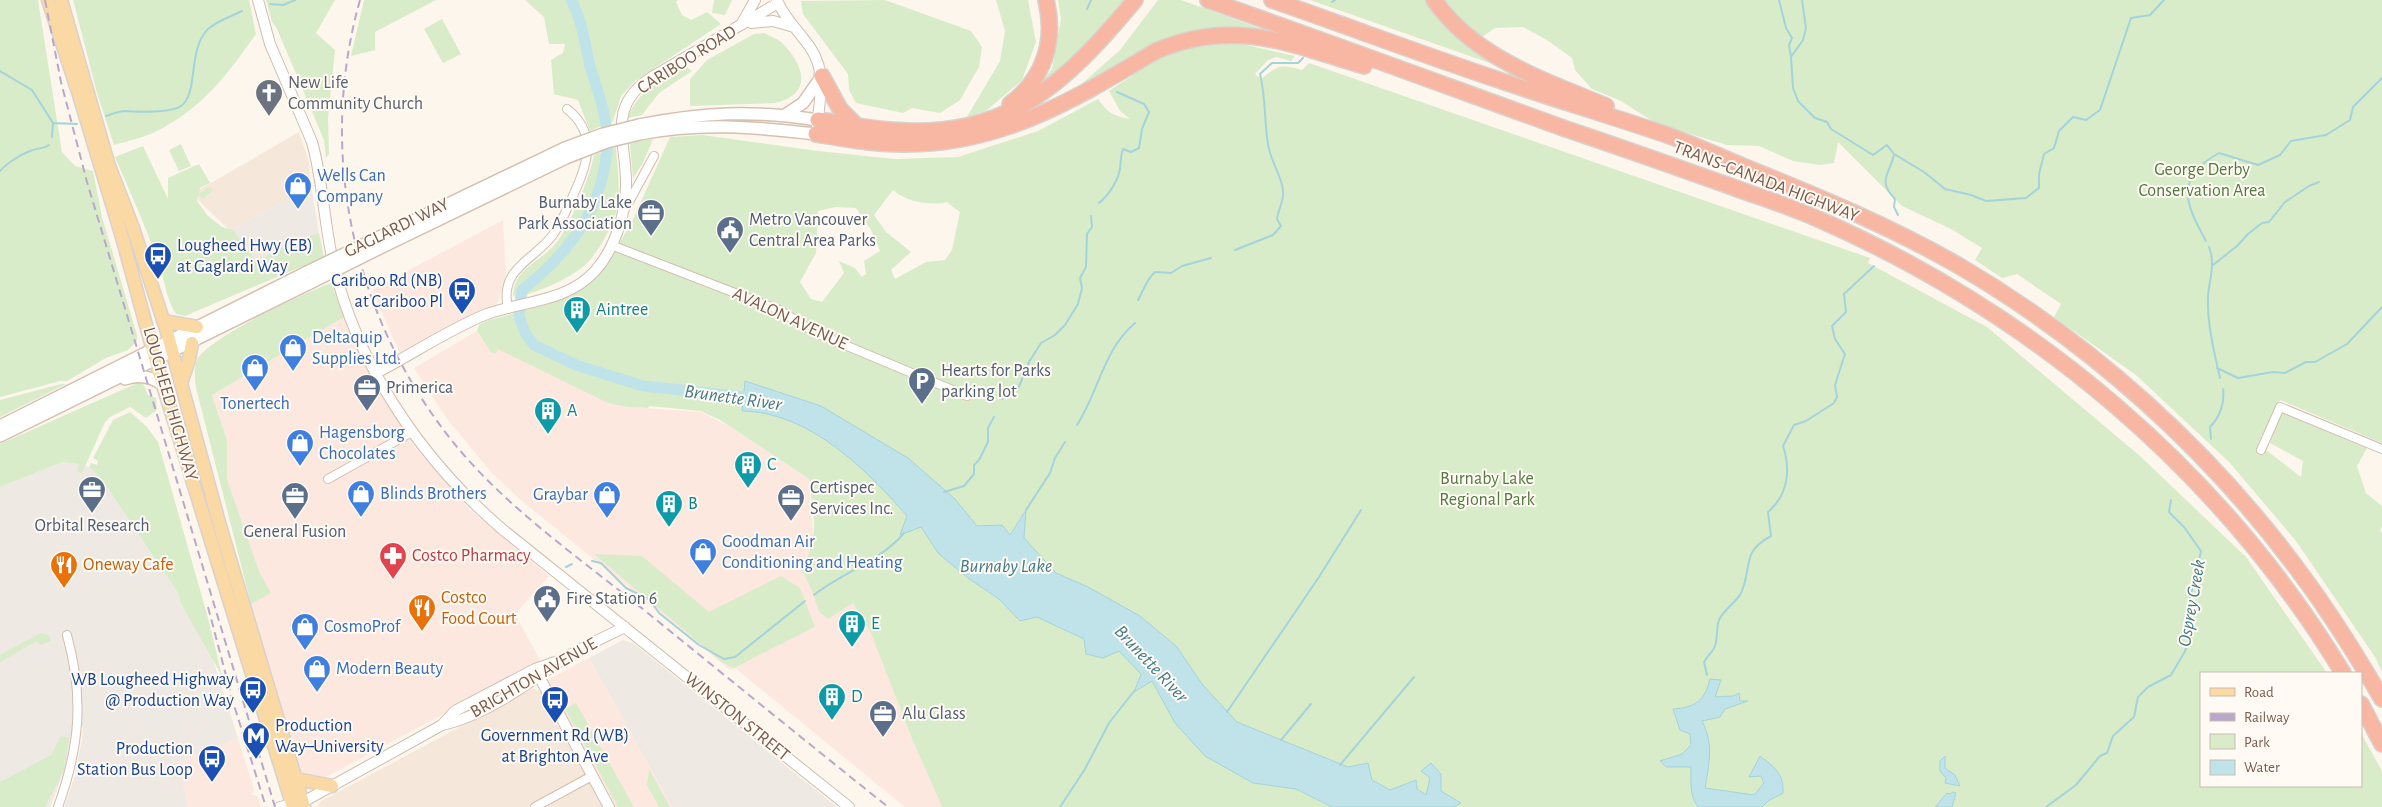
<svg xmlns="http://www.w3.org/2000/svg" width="2382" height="807" font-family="'Alegreya Sans',sans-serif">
  <rect width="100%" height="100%" fill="#fdf6ec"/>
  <path fill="#f5e8da" d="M299 132 309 162 311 186 230 231 192 194Z
    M533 688 541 692 555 723 564 733 603 807H317L321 801Z"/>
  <path fill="#fde8e0" d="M503 220 506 278 497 304 481 310 400 354 372 290Z
    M344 317 374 384 415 448 470 510 549 576 515 614 541 662 322 779 301 774 299 770 249 601 270 592 259 571 227 479V440L212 395Z
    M477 331 481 338 628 407 701 412 730 427 809 479 816 568 853 603 870 631 913 741 942 807H905L735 668 730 670 522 501 492 473 447 419 414 368Z
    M589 658 672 807H613L547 685 549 679Z
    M238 738 254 790 252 794 258 797 261 807H188L177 762Z"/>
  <path fill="#efe9e4" d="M311 186 319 233 257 262 230 231Z
    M63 462H73L89 467 103 481 178 593 181 604 212 657 238 738 178 762 188 807H64L75 776 82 739 83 727 73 723 66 766 50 807H0V487Z
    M623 640 633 643 837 807H672L589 658Z"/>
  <path fill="#d8ecc9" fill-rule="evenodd" d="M0 0H38L62 152 75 166 93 171 102 217 137 335V341L128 350 106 358 67 381H60L0 397Z
    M73 0H249L256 34C227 75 202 109 155 132 143 138 127 141 114 145L97 93Z
    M266 0H335L316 33 335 50 328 118 329 154 326 158 324 140 277 29 272 22Z
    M364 0H436L375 32V50L351 56Z
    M525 0H678L676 2 682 15 691 20 707 12 721 24 635 81 621 96 613 121 590 131 578 100 554 94 551 60 563 53 565 44H549L544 17Z
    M714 0H732L725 15 712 13Z
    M885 0 971 31 982 47 979 67 960 100 940 113 912 108 903 113 856 103 849 90 848 74 803 14 801 1Z
    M996 0H1028L1036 42 1022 80 986 111 967 117 1000 61 1005 31Z
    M1058 0H1131L1113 21 1031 96 1052 69 1061 19Z
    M1158 0H1181L1270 32C1248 30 1226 27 1205 30 1163 35 1113 69 1076 89L1120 50Z
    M1310 0H1431L1505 68 1501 67Z
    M1445 0H2382V443L2280 400 2258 444 2301 477 2303 461 2270 443 2281 413 2367 448 2357 466 2366 493 2382 506V527L2380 530 2382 533V672L2375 657 2296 541 2230 463 2136 375 2054 317 2061 304 2017 274 2002 278 1975 260 1982 248 1951 229 1902 206 1838 142 1834 163 1820 165 1793 161 1759 146 1727 145 1657 124 1621 101 1592 89 1575 70 1572 58 1547 40 1523 27 1495 28 1482 37 1458 16Z
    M442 19 461 54 443 63 424 29Z
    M764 33C769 36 776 38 781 42 804 64 814 94 775 103L690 106V79L707 60 754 34Z
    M1228 41 1295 56 1291 61 1276 57 1268 60 1255 74 1261 79C1279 65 1280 64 1302 70L1309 63 1870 258 1868 263 1987 327 2140 456 2246 557 2327 673H2201V786H2361V733L2382 771V807H942L913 741 870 631 853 603 828 619 819 612 811 588 801 569C821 536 813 515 809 479L720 420 701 411 649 406 648 408 628 407 608 403 498 349 495 354 491 352 477 331 479 325 486 321 549 304 580 289 601 272 631 224 670 137 702 135 818 151 895 159 958 157 1038 131 1098 99C1108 113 1113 116 1130 119L1120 111 1109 91 1163 55 1193 43ZM893 190C907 202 930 206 947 202L960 212 952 250 945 260 926 262 895 279 891 270 911 252 886 232 874 215ZM835 207 856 208 871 230 880 251 864 261 866 274 862 277 855 268 839 261 844 273 822 302 811 299 800 282 816 253 818 211Z
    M684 65 692 71 659 93 642 115 628 118C636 92 662 79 684 65Z
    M653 139 643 163 633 178 630 143Z
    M181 144 191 166 179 171 169 150Z
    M143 146 168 199V178L199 164 210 183 200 188 199 194 210 187 213 190 203 199 198 195 197 201 207 215 222 227 233 230 257 262 293 241 319 233 324 257 185 316 176 314C166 299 165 281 159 264 146 227 130 192 115 157Z
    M616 147C617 167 621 189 617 209 613 225 598 254 585 265 568 280 537 292 516 298L513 295C515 267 540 263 556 243 570 227 590 176 594 155Z
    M331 283 344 317 212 395 227 440V479L259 571 271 593 251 604 196 388C195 378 193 367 198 358 214 335 302 294 331 283Z
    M142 381 148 395 156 398 157 410 146 418 130 407 110 417 105 422 82 473 77 471 79 464 63 462 0 487V444Z
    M61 384H66L0 417V400Z
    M130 412 147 427 158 442 208 618 222 676 181 604 178 593 103 481 89 467 91 463 97 465 98 461 93 458 113 420Z
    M594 554 642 556 709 612 781 576 800 588 815 627 734 668 723 663Z
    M41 633 49 635 51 641 40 645 37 641 0 662V655Z
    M576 703 634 807H618L565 709Z
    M61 736 69 738 64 770 45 807H0V782L51 755Z
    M649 769 670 807H659L647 785Z"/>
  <path fill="#bfe3e8" stroke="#a5d3da" d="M745 381 821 406 908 458 955 499 977 526 1002 525 1010 535 1026 510 1024 538 1056 573 1088 587 1140 616 1177 647 1202 684 1237 722 1348 767 1368 763 1372 780 1390 790 1416 780 1417 789 1426 795 1430 778 1421 771 1431 763 1441 774V791L1461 803 1454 807H1332L1296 789 1253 783 1205 756 1175 723 1152 681 1134 692 1141 674 1119 651 1103 658 1086 654 1084 639 1037 617 1020 621 999 599 968 578 938 553 921 527 900 535 907 516C866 469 809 412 742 411Z
    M1710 679 1721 680 1715 697 1733 696 1739 693 1740 701H1748L1725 709 1720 717 1702 721C1714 744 1709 764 1705 788L1754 795 1764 783 1761 776 1749 777 1760 756C1774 767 1784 773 1783 793L1768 801 1762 807H1698C1689 794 1691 782 1691 767H1666L1660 761 1682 754 1691 745 1690 734 1680 730 1673 709C1694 708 1705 701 1710 679Z
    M1945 756V768L1955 775 1960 786 1945 783 1946 778 1940 771V761Z
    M1953 792 1956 793 1952 807H1935L1947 793 1950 794Z"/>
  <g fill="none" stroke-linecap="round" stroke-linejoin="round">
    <path stroke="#a5d3da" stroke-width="2" d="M1779 0 1786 28 1792 38 1789 45 1791 57
      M1802 0 1806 28 1803 40 1791 57 1793 88 1798 101 1815 118 1827 122 1831 129 1873 155 1887 145 1894 154C1891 173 1876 180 1895 199L1894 207 1898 215
      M1332 2 1335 0
      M270 4 283 5 295 0
      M1087 9 1091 0
      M0 71 32 90 53 123 77 124
      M106 116C112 114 119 111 125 111 136 112 171 113 181 106 199 93 187 50 208 29 217 21 232 16 242 11
      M52 137 53 123
      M1894 154 1924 172 1945 189 1971 195 1986 201 2026 198 2039 188V174L2044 154 2054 148 2059 131 2073 117 2086 120 2100 110 2131 18 2150 15 2164 0
      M0 171C7 163 20 155 30 151 37 148 43 149 49 145
      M1099 203C1108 196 1118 181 1120 169 1121 162 1120 157 1123 149L1131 152 1139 148 1142 129 1149 112 1144 104 1117 92
      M2206 241C2185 203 2174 178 2219 153L2258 165 2280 155 2291 141 2326 135 2350 120 2353 107 2382 78
      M2209 247C2216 265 2209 279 2208 297 2207 323 2214 352 2220 378
      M1235 250 1273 235 1281 226 1277 219C1278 211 1282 204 1283 196 1285 181 1270 161 1268 144 1264 121 1266 97 1260 74L1272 63H1298L1303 58
      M2213 265 2237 246 2248 234 2262 223 2269 222 2285 202 2309 186 2319 182
      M1138 300C1144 290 1146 280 1155 272L1171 273 1182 266 1211 258
      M2217 368 2238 378 2273 372 2285 373 2306 362H2315L2347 344 2382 307
      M1002 399 1018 389 1029 362 1041 343 1055 335 1065 325 1078 304 1082 288 1080 278 1086 267 1087 234 1092 227 1091 216
      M1077 425C1099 391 1103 350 1135 323
      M2211 439 2210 427C2220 417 2225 402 2223 389
      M944 492 964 486 974 474V465L979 460 988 442V428L994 417
      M1026 510 1050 473 1055 458 1065 442
      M592 561 601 563 626 588 650 600 659 613 699 645 724 659 735 657 805 601
      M566 567 572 564
      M814 595C842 573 882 560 904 533
      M1707 675 1704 662C1707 656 1713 652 1715 646 1718 638 1716 628 1719 620 1724 609 1736 603 1741 593 1753 567 1740 553 1771 536L1768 512C1788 495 1791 470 1783 446L1794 425 1806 421 1834 403 1837 397 1835 385 1845 354 1835 339 1832 326 1846 312 1844 294 1874 266
      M1227 712 1319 577 1361 510
      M1281 740 1311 704
      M1340 765 1414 677
      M1060 807 1085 769 1109 723 1135 690
      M2046 807 2076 785 2100 756 2107 753 2113 736 2134 717 2138 697 2148 687 2171 675 2184 653 2189 642V603L2201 551 2184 527 2169 512 2171 500"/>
    <path stroke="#bfe3e8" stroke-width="11" d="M571 0C582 19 585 45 590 66 598 93 610 123 607 151 601 212 568 254 522 290L519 316 525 333 534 345 576 365 643 386 757 398"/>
    <defs>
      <path id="minor" d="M625 209 654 156
        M611 245 779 310 816 333 967 396
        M508 309C499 268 533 261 552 236 561 224 566 211 572 198 586 167 600 135 567 109
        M2261 450 2280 407 2382 449
        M328 479 412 432
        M58 807C80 746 84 697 67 635
        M535 807 592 776"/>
      <path id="tertiary" d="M258 0 270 44 312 142C323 181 324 223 333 262 357 366 422 460 502 529L849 807
        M777 0C782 14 794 26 803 38 828 66 821 91 817 125
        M751 23 773 21 794 27
        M741 25 755 0
        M376 373C413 354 449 329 487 314 523 301 567 302 595 271 614 250 626 214 626 186 627 141 605 107 652 77L778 3
        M535 669 609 807
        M442 725 455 711 535 669 555 662
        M280 807 303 802 442 725C484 716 528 684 563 659 582 647 605 637 625 627"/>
      <path id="secondary" d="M785 115 803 103 822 76
        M639 125C703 112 753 110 818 120
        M640 134C701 122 755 127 816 134
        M375 239 565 148
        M378 249 566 158
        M125 379C139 374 151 376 163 385
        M0 426 307 272
        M0 436 310 283"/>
      <path id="primary" d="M48 0 79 95 122 237 158 369 293 807
        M61 0 109 166 133 228 167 332 220 526 304 807
        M163 321 197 327
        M181 383 189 360 192 343
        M296 779 332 786"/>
      <path id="motorway" d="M1208 0C1328 42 1447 86 1566 129 1620 147 1673 166 1727 185 1756 196 1787 205 1816 218 2033 313 2220 470 2343 673
        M1272 0C1347 26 1421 54 1496 79 1554 99 1612 116 1670 136 1695 145 1720 157 1745 167 1819 197 1892 227 1961 267 2092 344 2211 451 2301 574 2331 614 2357 656 2382 699
        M1434 0C1475 58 1543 80 1606 106
        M822 76 840 109 856 125
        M1010 104C1044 79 1056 41 1046 0
        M818 120C841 123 865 128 889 130 1008 140 1065 84 1135 0
        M816 134C845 139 874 144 903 144 1001 145 1075 99 1156 51 1232 18 1289 43 1364 66
        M2361 704 2382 744"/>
    </defs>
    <use href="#minor" stroke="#d1beb0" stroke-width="10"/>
    <use href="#tertiary" stroke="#d1beb0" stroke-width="12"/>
    <use href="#secondary" stroke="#d6c0b0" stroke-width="14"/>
    <use href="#primary" stroke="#dad1cd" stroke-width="15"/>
    <use href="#motorway" stroke="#dad1cd" stroke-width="18"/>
    <use href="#minor" stroke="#fff" stroke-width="8"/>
    <use href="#tertiary" stroke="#fff" stroke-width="10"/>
    <use href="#secondary" stroke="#fff" stroke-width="11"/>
    <use href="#primary" stroke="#fbd9a5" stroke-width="12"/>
    <use href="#motorway" stroke="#f7b7a3" stroke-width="15"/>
    <path stroke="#b9a8c9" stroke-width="2" stroke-dasharray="8 5" stroke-linecap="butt" d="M45 0 61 82 87 182 275 807
      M360 0C315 159 356 329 463 454 516 515 586 563 649 614 728 678 808 743 888 807
      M208 607 233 702 266 807"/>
    <defs>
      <path id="secondary-bridge" d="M565 148 603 134 639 125
        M566 158 607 142 640 134
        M307 272 375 239
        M310 283 378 249"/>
    </defs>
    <use href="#secondary-bridge" stroke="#d6c0b0" stroke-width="14" stroke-linecap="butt"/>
    <use href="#secondary-bridge" stroke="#fff" stroke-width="11"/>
  </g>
  <defs>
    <symbol id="church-pin" viewBox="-11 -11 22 30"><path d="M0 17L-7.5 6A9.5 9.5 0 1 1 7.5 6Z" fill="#6b7280" stroke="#fffaf3"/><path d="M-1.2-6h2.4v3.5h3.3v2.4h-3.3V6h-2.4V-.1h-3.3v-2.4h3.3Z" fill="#fff"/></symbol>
    <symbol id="shop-pin" viewBox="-11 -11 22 30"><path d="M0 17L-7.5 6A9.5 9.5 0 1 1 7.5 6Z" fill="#3f7fe0" stroke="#fffaf3"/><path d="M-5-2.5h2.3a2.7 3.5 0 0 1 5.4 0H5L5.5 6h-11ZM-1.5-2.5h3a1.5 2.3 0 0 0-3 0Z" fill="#fff"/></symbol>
    <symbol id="office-pin" viewBox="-11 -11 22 30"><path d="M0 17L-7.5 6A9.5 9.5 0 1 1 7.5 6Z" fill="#5c6f8a" stroke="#fffaf3"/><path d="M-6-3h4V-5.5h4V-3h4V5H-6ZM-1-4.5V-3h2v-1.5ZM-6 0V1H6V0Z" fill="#fff"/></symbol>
    <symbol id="civic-pin" viewBox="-11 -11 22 30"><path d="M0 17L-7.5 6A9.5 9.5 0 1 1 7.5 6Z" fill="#5c6f8a" stroke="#fffaf3"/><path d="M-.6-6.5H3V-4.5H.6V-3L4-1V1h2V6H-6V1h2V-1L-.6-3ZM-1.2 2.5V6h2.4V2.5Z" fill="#fff"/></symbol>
    <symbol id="bus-pin" viewBox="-11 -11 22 30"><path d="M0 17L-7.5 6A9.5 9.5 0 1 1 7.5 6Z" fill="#1a4fb4" stroke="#fffaf3"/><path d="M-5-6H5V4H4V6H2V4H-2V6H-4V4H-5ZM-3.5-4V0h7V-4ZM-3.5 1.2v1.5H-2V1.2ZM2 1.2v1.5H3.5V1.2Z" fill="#fff"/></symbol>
    <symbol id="building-pin" viewBox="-11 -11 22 30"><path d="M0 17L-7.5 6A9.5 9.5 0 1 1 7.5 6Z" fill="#0f9aa8" stroke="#fffaf3"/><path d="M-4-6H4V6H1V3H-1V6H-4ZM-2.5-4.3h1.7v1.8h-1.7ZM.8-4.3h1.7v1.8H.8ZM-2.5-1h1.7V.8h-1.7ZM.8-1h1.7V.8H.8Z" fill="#fff"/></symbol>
    <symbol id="parking-pin" viewBox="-11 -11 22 30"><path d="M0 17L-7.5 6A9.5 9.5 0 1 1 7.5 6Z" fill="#5c6f8a" stroke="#fffaf3"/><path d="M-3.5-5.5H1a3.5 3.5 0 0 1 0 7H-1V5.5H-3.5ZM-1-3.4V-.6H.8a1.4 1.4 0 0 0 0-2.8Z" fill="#fff"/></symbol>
    <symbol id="pharmacy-pin" viewBox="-11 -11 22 30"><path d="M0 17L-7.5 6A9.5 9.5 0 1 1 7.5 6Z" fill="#e0444e" stroke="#fffaf3"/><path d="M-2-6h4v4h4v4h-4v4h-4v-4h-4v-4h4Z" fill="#fff"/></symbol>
    <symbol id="restaurant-pin" viewBox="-11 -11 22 30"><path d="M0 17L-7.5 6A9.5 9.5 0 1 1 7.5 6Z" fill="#e8710a" stroke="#fffaf3"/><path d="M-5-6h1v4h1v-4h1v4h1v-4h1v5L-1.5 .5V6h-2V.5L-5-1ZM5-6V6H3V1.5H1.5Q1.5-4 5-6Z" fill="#fff"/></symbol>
    <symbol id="metro-pin" viewBox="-11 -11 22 30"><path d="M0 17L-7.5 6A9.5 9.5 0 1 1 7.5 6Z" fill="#1a4fb4" stroke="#fffaf3"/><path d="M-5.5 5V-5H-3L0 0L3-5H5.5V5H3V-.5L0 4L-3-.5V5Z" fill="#fff"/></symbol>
  </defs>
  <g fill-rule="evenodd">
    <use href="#church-pin" x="253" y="77" width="32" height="43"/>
    <use href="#shop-pin" x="282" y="170" width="32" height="43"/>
    <use href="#office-pin" x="635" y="197" width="32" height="43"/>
    <use href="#civic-pin" x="714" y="214" width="32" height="43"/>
    <use href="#bus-pin" x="142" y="240" width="32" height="43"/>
    <use href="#bus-pin" x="446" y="275" width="32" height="43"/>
    <use href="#building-pin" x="561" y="294" width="32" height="43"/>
    <use href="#shop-pin" x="277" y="332" width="32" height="43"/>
    <use href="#shop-pin" x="239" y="352" width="32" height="43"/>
    <use href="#parking-pin" x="906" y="365" width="32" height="43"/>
    <use href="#office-pin" x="351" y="372" width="32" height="43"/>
    <use href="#building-pin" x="532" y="395" width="32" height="43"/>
    <use href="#shop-pin" x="284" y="427" width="32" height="43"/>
    <use href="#building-pin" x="732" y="449" width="32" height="43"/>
    <use href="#office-pin" x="76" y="474" width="32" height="43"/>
    <use href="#shop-pin" x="345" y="478" width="32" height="43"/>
    <use href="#shop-pin" x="591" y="479" width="32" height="43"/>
    <use href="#office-pin" x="279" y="480" width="32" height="43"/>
    <use href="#office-pin" x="775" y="482" width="32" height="43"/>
    <use href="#building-pin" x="653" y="488" width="32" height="43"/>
    <use href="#shop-pin" x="687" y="536" width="32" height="43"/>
    <use href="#pharmacy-pin" x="377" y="540" width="32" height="43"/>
    <use href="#restaurant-pin" x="48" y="549" width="32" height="43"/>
    <use href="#civic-pin" x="531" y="583" width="32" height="43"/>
    <use href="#restaurant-pin" x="406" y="592" width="32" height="43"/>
    <use href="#building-pin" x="836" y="608" width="32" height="43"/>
    <use href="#shop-pin" x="289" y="611" width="32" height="43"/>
    <use href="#shop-pin" x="301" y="653" width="32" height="43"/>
    <use href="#bus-pin" x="237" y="674" width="32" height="43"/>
    <use href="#building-pin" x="816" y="681" width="32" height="43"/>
    <use href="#bus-pin" x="539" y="684" width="32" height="43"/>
    <use href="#office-pin" x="867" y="698" width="32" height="43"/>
    <use href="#metro-pin" x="240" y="720" width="32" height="43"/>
    <use href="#bus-pin" x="196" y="743" width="32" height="43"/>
  </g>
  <g text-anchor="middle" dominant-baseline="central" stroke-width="4" stroke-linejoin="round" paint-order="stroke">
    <g font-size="18" fill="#7a5c4d" stroke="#fffaf3">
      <text transform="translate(687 60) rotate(-32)">CARIBOO ROAD</text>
      <text transform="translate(1766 182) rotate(21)">TRANS-CANADA HIGHWAY</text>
      <text transform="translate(397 228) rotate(-26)">GAGLARDI WAY</text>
      <text transform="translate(790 319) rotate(25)">AVALON AVENUE</text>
      <text transform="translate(170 404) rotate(74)">LOUGHEED HIGHWAY</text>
      <text transform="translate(534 678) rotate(-30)">BRIGHTON AVENUE</text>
      <text transform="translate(737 717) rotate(39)">WINSTON STREET</text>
    </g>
    <g font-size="18" fill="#5b616d" stroke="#fffaf3" text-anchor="start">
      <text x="288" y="83">New Life<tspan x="288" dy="21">Community Church</tspan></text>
    </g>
    <g font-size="18" fill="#537a41" stroke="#fffaf3">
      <text x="2202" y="170">George Derby<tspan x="2202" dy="21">Conservation Area</tspan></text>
      <text x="1487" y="479">Burnaby Lake<tspan x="1487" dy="21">Regional Park</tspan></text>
    </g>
    <g font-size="18" fill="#366cbe" stroke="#fffaf3" text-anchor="start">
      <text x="317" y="176">Wells Can<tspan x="317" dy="21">Company</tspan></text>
      <text x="312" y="338">Deltaquip<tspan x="312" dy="21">Supplies Ltd.</tspan></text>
      <text x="255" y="404" text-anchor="middle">Tonertech</text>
      <text x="319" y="433">Hagensborg<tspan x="319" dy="21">Chocolates</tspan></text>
      <text x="380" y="494">Blinds Brothers</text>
      <text x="588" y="495" text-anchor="end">Graybar</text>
      <text x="722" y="542">Goodman Air<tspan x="722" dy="21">Conditioning and Heating</tspan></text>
      <text x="324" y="627">CosmoProf</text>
      <text x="336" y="669">Modern Beauty</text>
    </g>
    <g font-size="18" fill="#4e5e75" stroke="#fffaf3" text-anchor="start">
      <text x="632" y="203" text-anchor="end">Burnaby Lake<tspan x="632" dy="21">Park Association</tspan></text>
      <text x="749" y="220">Metro Vancouver<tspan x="749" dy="21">Central Area Parks</tspan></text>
      <text x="941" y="371">Hearts for Parks<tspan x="941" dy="21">parking lot</tspan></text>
      <text x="386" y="388">Primerica</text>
      <text x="810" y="488">Certispec<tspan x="810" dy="21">Services Inc.</tspan></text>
      <text x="92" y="526" text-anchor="middle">Orbital Research</text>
      <text x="295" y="532" text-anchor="middle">General Fusion</text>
      <text x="566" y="599">Fire Station 6</text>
      <text x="902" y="714">Alu Glass</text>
    </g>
    <g font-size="18" fill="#164399" stroke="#fffaf3" text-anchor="end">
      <text x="177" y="246" text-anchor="start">Lougheed Hwy (EB)<tspan x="177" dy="21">at Gaglardi Way</tspan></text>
      <text x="443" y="281">Cariboo Rd (NB)<tspan x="443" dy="21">at Cariboo Pl</tspan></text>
      <text x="234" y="680">WB Lougheed Highway<tspan x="234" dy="21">@ Production Way</tspan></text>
      <text x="275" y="726" text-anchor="start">Production<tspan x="275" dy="21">Way–University</tspan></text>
      <text x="555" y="736" text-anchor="middle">Government Rd (WB)<tspan x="555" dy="21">at Brighton Ave</tspan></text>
      <text x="193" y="749">Production<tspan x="193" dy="21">Station Bus Loop</tspan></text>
    </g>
    <g font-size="18" fill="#0d838f" stroke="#fffaf3" text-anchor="start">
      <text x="596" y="310">Aintree</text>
      <text x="567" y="411">A</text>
      <text x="767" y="465">C</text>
      <text x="688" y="504">B</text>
      <text x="871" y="624">E</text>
      <text x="851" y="697">D</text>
    </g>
    <g font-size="18" fill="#be3a42" stroke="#fffaf3" text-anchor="start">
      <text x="412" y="556">Costco Pharmacy</text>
    </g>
    <g font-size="18" fill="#c56008" stroke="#fffaf3" text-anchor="start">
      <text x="83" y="565">Oneway Cafe</text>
      <text x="441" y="598">Costco<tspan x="441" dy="21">Food Court</tspan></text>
    </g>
    <g font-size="19" font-style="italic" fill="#437c86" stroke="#fffaf3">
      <text transform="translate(733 398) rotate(8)">Brunette River</text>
      <text x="1006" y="566">Burnaby Lake</text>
      <text transform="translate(2192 603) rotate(-80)">Osprey Creek</text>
      <text transform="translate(1151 664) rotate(47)">Brunette River</text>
    </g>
  </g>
  <rect x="2200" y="672" width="162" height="115" fill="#fffaf3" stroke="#cabbb1"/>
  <rect x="2210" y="688" width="25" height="8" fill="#fbd9a5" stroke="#cabbb1"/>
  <text x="2244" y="697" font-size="15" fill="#7a5c4d">Road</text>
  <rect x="2210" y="713" width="25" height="8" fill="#b9a8c9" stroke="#cabbb1"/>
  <text x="2244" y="722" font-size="15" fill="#7a5c4d">Railway</text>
  <rect x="2210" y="734" width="25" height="15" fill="#d8ecc9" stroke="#cabbb1"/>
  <text x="2244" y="747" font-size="15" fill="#7a5c4d">Park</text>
  <rect x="2210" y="760" width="25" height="15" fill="#bfe3e8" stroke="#cabbb1"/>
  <text x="2244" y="772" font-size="15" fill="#7a5c4d">Water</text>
</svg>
